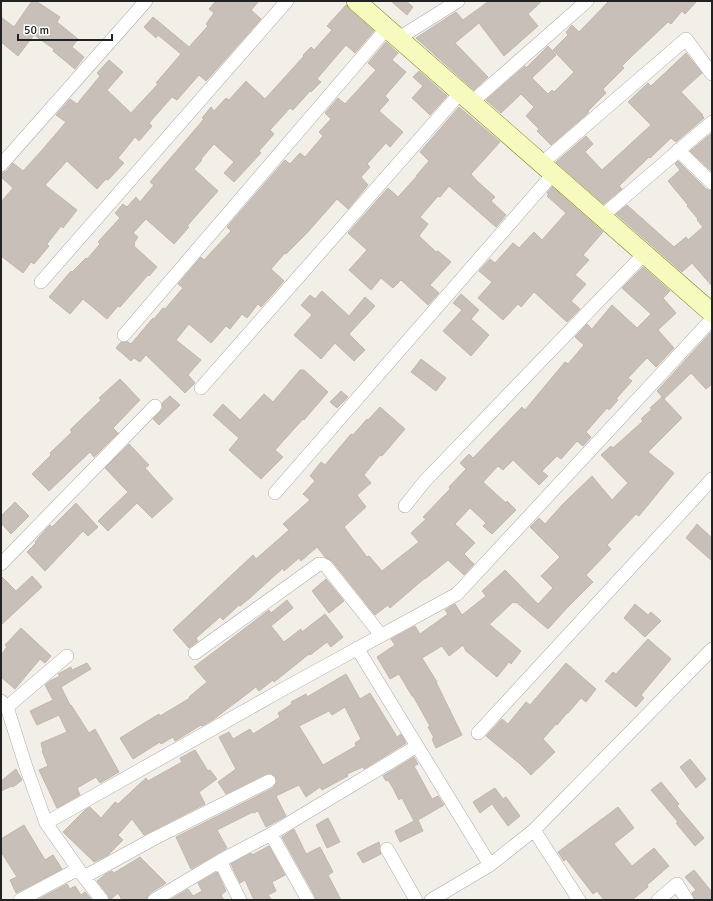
<svg xmlns="http://www.w3.org/2000/svg" width="713" height="901" font-family="Signika,sans-serif">
  <rect width="100%" height="100%" fill="#f2efe9"/>
  <path fill="#c7bfb8" stroke="#c4b6ab" fill-rule="evenodd" d="M32 1H36L60 17 57 22 78 39 72 47 84 57 75 69 53 51 54 49 34 35 18 56 1 42V17L14 27Z
    M216 1H259L251 10 261 19 206 81 199 75 177 100 172 97 149 123 152 126 139 141 135 137 118 158 124 163 108 180 106 179 97 189 67 161 45 185 77 210 63 228 61 226 47 244 49 246 34 264 31 262 23 273 1 256V202L13 188 1 177V174L7 171 13 163 23 171 43 149 66 122 56 115 70 99 77 104 100 76 97 73 109 60 123 72 107 90 131 113 158 84 156 83 181 54 158 35 156 38 144 27 153 17 189 47 208 26 206 24 214 13 209 9Z
    M391 1H406L413 7 407 15Z
    M489 1H542L528 14 538 26 504 56 479 23 455 43 488 77 474 90 416 38 456 12 463 20Z
    M609 1H697L685 14 682 11 671 24 668 22 631 57 622 66 624 68 603 89 606 93 588 111 589 112 587 114 551 145 537 131 539 129 526 116 534 107 521 94 501 113 486 100 525 66 526 68 548 46 556 55 532 78 548 94 552 90 554 92 574 72 553 50 568 35 566 32 572 25 579 32Z
    M346 5 349 9 374 31 355 53 346 45 321 74 317 79 321 82 311 92 310 91 293 110 290 108 270 130 274 134 259 151 261 153 234 182 224 173 234 162 214 144 201 159 202 160 194 169 218 191 187 226 189 227 174 244 146 219 133 233 138 237 134 243 135 244 134 246 157 267 149 276 148 275 120 307 118 306 107 319 83 299 70 314 49 297 71 271 72 272 86 258 87 259 100 244 98 242 120 218 115 213 123 204 127 207 136 197 140 202 154 185 150 182 204 119 202 118 211 107 214 111 226 98 229 100 246 81 265 99 304 56 303 55 311 47 314 50 332 30 327 26Z
    M386 42 398 53 392 60 406 72 385 96 389 100 379 111 403 132 390 147 386 143 367 164 370 167 361 177 368 185 348 209 337 199 307 233 286 254 285 253 271 269 284 281 261 307 258 304 247 318 242 314 230 329 226 326 211 343 189 324 176 340 201 360 188 375 195 383 185 393 146 355 140 362 134 358 131 361 116 348 121 342H128L131 344 153 318 154 319 163 308 165 309 183 288 178 284 201 257 204 260 231 231 227 227 285 160 290 164 300 153 305 157 323 136 319 132 331 119 325 113 338 98 345 104 376 70 368 63Z
    M686 53 702 73 681 92 703 115H702L704 118 676 142 671 138 650 158 649 157 619 186 622 189 604 204 556 162 586 136 593 144 585 152 602 170 651 125 628 102 648 83 651 86Z
    M419 71 447 96 430 115 412 98 423 86 413 77Z
    M459 107 500 142 471 174 477 181 495 197 491 201 506 215 496 227 449 186 440 197 438 196 420 217 428 224 419 236 436 252 438 251 451 262 430 285 439 293 428 305 401 280 393 288 381 278 371 290 349 270 367 250 348 233 388 188 398 197 417 176H416L429 161 420 152Z
    M712 133V172L690 151Z
    M678 161 706 189 712 191V286L692 263 682 272 616 214 627 205 674 247 686 237 688 240 703 227 697 220 698 219 687 206 688 205 668 181 680 170 675 164Z
    M552 187 603 232 583 255 589 260 575 275 586 284 571 301 580 309 567 322 534 292 521 307 518 304 503 320 478 298 492 282 479 271 490 259 495 263 513 243 519 248 534 232 542 240 566 213 547 196 549 194 547 193Z
    M643 267 670 291 663 298 676 313 658 330 674 348 656 367 647 358 628 378 632 381 616 399 618 400 609 410 607 408 586 432 591 437 583 446 577 441 561 459 557 456 542 471 548 476 539 485 513 460 503 470 498 466 483 482 506 503 507 501 516 510 492 534 483 526 486 523 470 508 455 524 475 543 464 554 474 564 464 575 448 560 425 579V578L390 608 388 605 375 615 332 561 325 557 317 547 301 561 299 558 284 571 283 568 250 598 240 606 239 605 223 620 220 617 196 638 198 641 189 648 173 630 253 555 256 559 289 530 283 524 310 500 303 494 315 481 310 476 321 462 325 465 351 434 353 435 367 419 368 420 380 407 405 429 382 456 380 455 364 475 371 483 357 495 366 507 344 527 367 557 369 556 382 571 419 542 411 533 426 519 423 517 450 489 449 487 466 469 460 463 469 454 473 458 522 407 525 410 565 362 568 364 584 345 575 337 587 324 592 329 612 305 637 328 651 314 622 288Z
    M322 291 349 316 365 297 375 306 349 334 365 350 354 361 335 343 321 359 294 335 312 315 301 305 310 295 315 299Z
    M461 294 479 310 471 319 489 335 471 356 443 331 462 310 453 303Z
    M712 331V384L706 389 691 373 664 399 657 391Z
    M421 359 446 378 436 391 411 372Z
    M300 370H304L328 392 304 420 303 419 275 450 283 457 261 479 229 450 239 438 213 415 223 404 240 420 264 394 273 402Z
    M120 379 140 400 113 428 118 433 94 457 90 452 49 491 32 474 51 455 50 453 72 432 70 430 101 400 99 398Z
    M341 391 348 397 337 408 330 402Z
    M170 396 180 405 159 425 153 419 161 411 163 408 162 403Z
    M662 397 682 418 648 452 674 473 639 516 636 514 607 545 611 549 586 575 593 582 566 609 548 629 516 602 515 603 513 602 492 622 489 624 521 651 511 664 509 662 497 677 466 651 463 645 449 656 442 646 422 658 437 682H436L462 735 436 748 432 739 434 738 428 727 430 726 413 696H412L399 674 390 679 377 657 395 645 391 639 415 626 420 634 448 614 445 610 455 604 462 615 486 596 482 591 505 570 538 604 553 588 541 576 560 557 530 527 539 518 545 524 563 504 592 476 612 500 628 483 601 455 611 446 613 448 643 421 641 419 652 409 650 408Z
    M129 444 149 465 145 468 173 499 152 518 137 503 108 531 98 521 128 492 105 468Z
    M15 502 29 516 11 534 1 523V516Z
    M76 503 98 527 88 536 83 531 45 571 27 552 36 543 35 542 47 528 50 525 52 527Z
    M697 524 712 538V561L686 538Z
    M1 576 16 591 32 576 42 587 1 625Z
    M326 579 344 601 329 613 312 591Z
    M287 600 293 608 271 626 284 642 301 629 302 632 325 614 343 637 331 647 327 642 310 655 309 654 274 682 273 680 259 691 256 687 214 719 202 726 201 725 175 741 173 737 161 744 160 742 133 759 120 738 159 714 160 716 190 698 189 697 207 682 194 667 269 610 271 613Z
    M635 604 648 615 651 612 661 621 645 637 624 618Z
    M21 628 51 656 45 663 40 659 15 689 1 677V655L7 647 5 645Z
    M648 639 671 659 641 695 644 698 636 707 605 681 613 672 616 674Z
    M87 663 91 669 61 687 70 705H71L89 733 95 729 119 772 100 783 96 777 77 788 80 795 57 808 39 770 48 766 42 751H43L41 743 67 732 59 715 37 725 30 711 53 700 45 685 50 681 60 676 58 674 71 667 72 670Z
    M566 663 596 689 586 702 581 698 568 713H567L557 725 556 724 543 739 555 752 531 775 520 764 486 736 502 719 508 724 526 702 530 705Z
    M346 674 360 699 370 693 397 737 401 734 406 743 364 769 363 767 347 774 348 776 322 790 320 787 306 797 299 785 276 796 286 816 266 827 258 811 254 813 253 812 217 830 227 848 191 869 176 837 273 788 277 782 276 778 274 775 270 773 266 774 226 794 218 782 236 769 219 737 229 732 233 739 250 729 253 734 280 717 278 713 292 704 291 702 306 694 307 697ZM345 707 361 739 355 743 356 746 323 765 299 726 329 711 332 715Z
    M195 750 208 771 210 770 217 779 199 792 205 804 144 835 132 819 118 835 123 840 108 855 94 862 63 832 85 810 90 807 101 818 115 802 118 804 146 778 148 781 182 762 180 758Z
    M414 757 418 764 414 766 432 799 438 796 444 805 418 820 423 831 400 842 395 831 414 821 402 798 399 800 393 788 388 780 386 781 383 776Z
    M690 759 706 779 696 788 680 767Z
    M16 769 22 780 13 787 12 786 1 791V781Z
    M661 782 679 804 677 806 704 838 695 846 676 823 678 822 651 790Z
    M495 788 503 799 506 797 520 816 508 826 492 804 480 813 473 802Z
    M618 807 634 828 614 844 632 866 654 848 669 866 647 885 648 887 632 900H604L597 891 593 894 566 859 564 861 558 852Z
    M328 818 340 842 327 848 316 825Z
    M24 825 45 860 53 855 62 869 16 893 10 880 17 877 1 852V839Z
    M294 829 306 854 320 847 333 872 328 875 341 900H316L315 896 282 837Z
    M379 842 380 845 379 849 381 854 363 863 357 853Z
    M269 846 285 875 272 882 276 891 268 895 272 900H254L245 880 240 883 231 864 251 853 252 855Z
    M140 857 166 883 150 893 146 900H122L118 893 110 900 108 895 97 881 106 874 112 871 114 873Z
    M694 870 712 892V900H695L692 893 696 890 685 877Z
    M217 872 226 891 221 895 224 900H170L188 889 193 896 202 891 198 883Z
    M67 884 70 889 75 886 81 895 85 892 92 900H37Z"/>
  <g fill="none" stroke-linecap="round" stroke-linejoin="round">
    <defs>
      <path id="street" d="M399 38 458 1
        M472 102 587 1
        M678 150 712 183
        M542 163 686 39 712 74
        M1 165 146 1
        M602 216 712 122
        M41 282 287 1
        M124 335 387 28
        M201 388 461 92
        M275 493 553 174
        M405 506 424 482 644 254
        M1 564 155 406
        M357 648 490 865
        M195 653 319 564H322L326 566 381 635
        M1 701 7 707 26 767 46 823 84 877 102 900
        M7 707 67 656
        M478 733 712 479
        M46 823 287 687 457 594 712 319
        M534 830 579 900
        M271 834 308 900
        M387 849 416 900
        M220 861 240 900
        M84 877 155 838 269 781
        M20 900 78 869
        M154 900 220 861 271 834 417 746
        M431 900 490 865 534 830 712 649
        M658 900 677 884 687 900"/>
      <path id="secondary" d="M356 1 712 313"/>
    </defs>
    <use href="#street" stroke="#a9a9a9" stroke-width="14"/>
    <use href="#secondary" stroke="#707d05" stroke-width="20"/>
    <use href="#street" stroke="#fff" stroke-width="13"/>
    <use href="#secondary" stroke="#f7fabf" stroke-width="19"/>
  </g>
  <rect width="713" height="901" fill="none" stroke="#222222" stroke-width="4"/>
  <path d="M18 34v6h94v-6" fill="none" stroke="#222222" stroke-width="2"/>
  <text x="24" y="34" font-size="12" fill="#222222" stroke="#ffffff" stroke-width="3" paint-order="stroke">50 m</text>
</svg>
